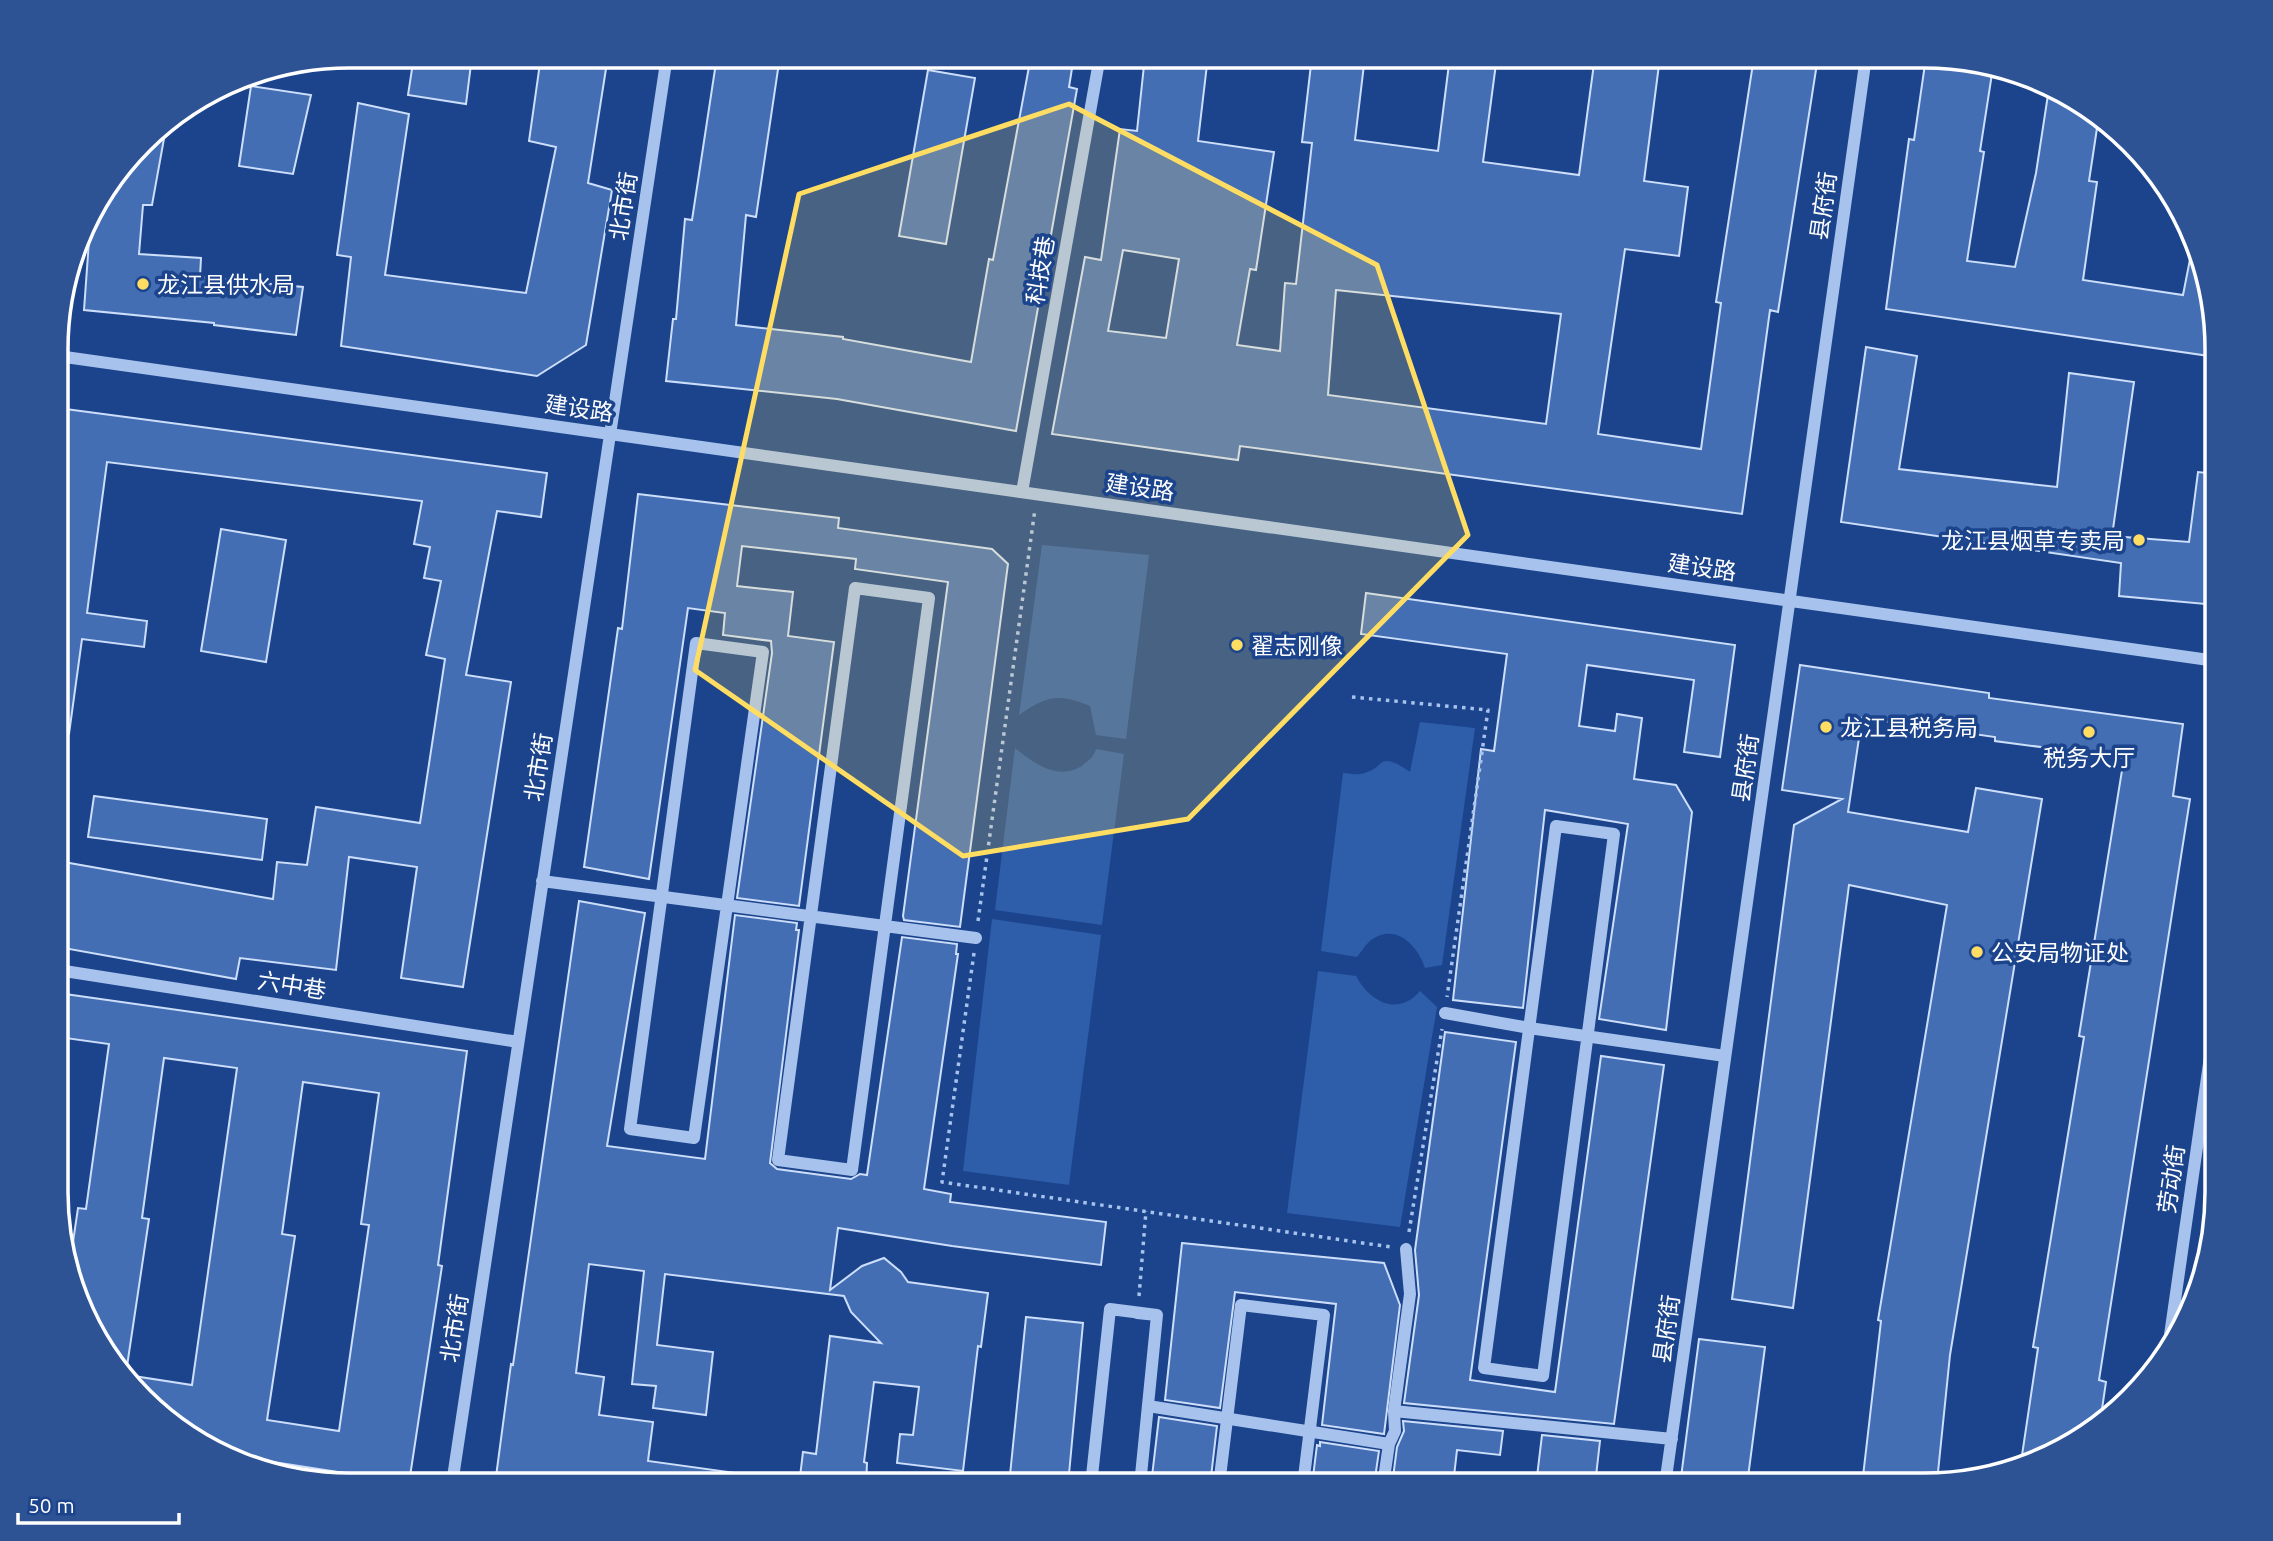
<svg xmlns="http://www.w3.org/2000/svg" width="2273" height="1541" font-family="Ubuntu,'Noto Sans SC',sans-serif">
  <rect width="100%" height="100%" fill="#1b448c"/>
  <path fill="#2e5daa" d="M1042 545 1149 555 1126 739 1096 735 1090 706C1057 693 1047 696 1019 715Z
    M1420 722 1475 728 1442 965 1425 968C1418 946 1396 922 1371 940 1366 944 1361 952 1357 957L1321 951 1343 773C1349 773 1355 775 1360 774 1387 770 1375 748 1410 772Z
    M1015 748C1033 763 1058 781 1082 766 1089 760 1093 758 1096 749L1124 754 1102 925 995 910Z
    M992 919 1101 935 1069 1185 963 1171Z
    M1318 971 1356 976C1370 1002 1398 1017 1420 991L1437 1007 1400 1227 1287 1213Z"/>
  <path fill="#446eb4" stroke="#ccdefa" stroke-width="2" fill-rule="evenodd" d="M414 56H472L466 104 408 95Z
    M541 56H608L588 183 612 190 586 345 537 376 341 346 351 257 337 255 358 103 409 114 385 275 526 293 556 147 529 141Z
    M717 56H780L756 217 746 215 736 325 843 337V339L971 362 989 259 993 260 1031 56H1074L1069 87 1077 89 1016 431 837 399 666 381 673 319H676L685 219 692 220Z
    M1145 56H1208L1198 141 1274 152 1256 270 1250 269 1237 345 1280 351 1285 283 1296 284 1312 143 1302 142 1312 56H1365L1355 140 1438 151 1450 56H1497L1483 162 1579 175 1595 56 1660 57 1644 181 1688 187 1679 256 1625 249 1598 434 1701 449 1721 303 1716 302 1754 57H1818L1778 312 1770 310 1742 514 1240 446 1238 460 1052 434 1085 257 1101 260 1120 129 1137 131ZM1123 250 1179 259 1166 338 1108 331ZM1336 290 1561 314 1546 424 1328 395Z
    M1926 57H1943L1993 67 1980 151 1984 152 1967 261 2015 267 2036 173 2049 88 2099 115 2089 181 2097 182 2083 280 2183 295 2193 244 2216 330V357L1886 309 1909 139 1914 140Z
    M928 70 975 78 946 244 899 236Z
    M251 86 311 95 293 174 239 166Z
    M167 122 152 205H143L139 254 201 258 200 277 303 287 296 335 214 325V323L84 310 91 213 156 129Z
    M1866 347 1917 356 1899 469 2057 487 2069 373 2134 382 2112 536 2189 542 2198 472 2216 474V605L2119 596 2121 563 1841 522Z
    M58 408 547 473 541 517 497 511 466 675 511 682 463 987 401 978 417 867 349 857 336 970 240 958 236 979 58 947V861L273 899 277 862 307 865 316 807 420 823 445 659 426 655 441 581 424 578 430 547 414 544 422 501 107 462 87 613 147 621 144 647 82 639 69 734 58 733V611L61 595H58Z
    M638 494 839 518 838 528 992 549 1008 564 960 927 904 920 903 916 948 582 855 569 856 559 742 546 737 586 793 592 788 636 834 642 799 906 737 898 772 653 771 641 723 635 725 613 688 608 649 879 584 867 618 628 622 629Z
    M221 529 286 540 266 662 201 651Z
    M1366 593 1735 645 1720 757 1684 752 1694 680 1587 665 1579 726 1615 731 1617 714 1642 718 1634 779 1676 785 1692 812 1666 1030 1599 1019 1628 824 1545 810 1523 1008 1453 1000 1481 749 1494 751 1507 654 1361 634Z
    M1800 665 1989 693V698L2183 724 2173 796 2190 799 2099 1380 2106 1382 2101 1416 2054 1455 2021 1462 2038 1348 2033 1347 2084 1037 2079 1036 2124 758 1995 741V737L1862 718 1848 812 1968 832 1976 788 2042 799 1950 1355 1937 1482 1924 1485H1862L1881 1321 1878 1320 1947 905 1849 885 1793 1308 1732 1299 1794 825 1842 799 1782 790Z
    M94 796 267 819 262 860 88 837Z
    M579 901 645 913 607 1146 705 1159 735 915 797 923 796 930H799L770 1163 777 1169 851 1179 860 1174 867 1175 902 937 957 944 956 954H958L924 1189 951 1194 950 1202 1106 1222 1101 1265 952 1246 838 1228 830 1290 862 1266 884 1258 901 1272 908 1282 988 1293 981 1347 978 1346 963 1471 897 1463 900 1434 913 1435 919 1387 874 1382 864 1462 867 1463 866 1485H799L803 1452 816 1454 830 1336 881 1343 851 1312 844 1296 665 1274 657 1345 713 1352 706 1415 653 1408 656 1386 632 1384 644 1271 589 1264 576 1373 604 1377 599 1415 653 1422 648 1461 743 1474 742 1485 495 1484 511 1364 513 1365Z
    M58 993 467 1051 438 1265 442 1266 409 1483 229 1455 171 1425 127 1375 192 1385 237 1068 164 1058 142 1218 149 1219 126 1373 95 1338 70 1262 78 1208 86 1209 109 1044 58 1037ZM303 1082 379 1093 361 1224 369 1225 339 1431 267 1420 295 1236 282 1234Z
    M1445 1032 1516 1042 1470 1380 1555 1392 1601 1056 1664 1065 1614 1424 1404 1403 1419 1295 1415 1250Z
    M1182 1243 1384 1263 1400 1305 1384 1434 1322 1425 1336 1304 1235 1292 1220 1408 1165 1400Z
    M1026 1317 1083 1323 1068 1485H1009Z
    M1699 1339 1765 1347 1747 1485H1680Z
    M1159 1417 1217 1426 1210 1485H1151Z
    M1403 1421 1503 1431 1500 1455 1457 1450 1453 1485H1392L1397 1447 1404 1431Z
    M1542 1435 1600 1441 1595 1485H1536Z
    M1320 1442 1379 1451 1374 1485H1312L1317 1445 1320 1446Z"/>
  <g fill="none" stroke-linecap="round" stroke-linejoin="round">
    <path stroke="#a7c2ed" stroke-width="3.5" stroke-dasharray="3.5 5" stroke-linecap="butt" d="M1352 697 1488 710 1447 997
      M978 921 1035 509
      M974 953 942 1182 1391 1247
      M1409 1232 1442 1029
      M1139 1296 1146 1211"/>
    <path stroke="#a7c2ed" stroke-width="12" d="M58 356 2216 661
      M1022 492 1100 56
      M855 588 929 598 852 1170 778 1160Z
      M696 643 763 652 694 1138 630 1129Z
      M1556 826 1614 834 1543 1376 1484 1368Z
      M542 881 976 938
      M58 970 518 1042
      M1445 1013 1529 1028 1725 1056
      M2168 1349 2216 1015
      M1148 1406 1389 1444
      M1394 1411 1672 1439
      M452 1484 667 56
      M1091 1485 1110 1309 1157 1315 1137 1313
      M1140 1485 1157 1315
      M1219 1485 1241 1305 1324 1315 1303 1485
      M1383 1485 1389 1444 1395 1431 1394 1411 1410 1294 1406 1249
      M1665 1485 1866 57"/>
  </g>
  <path fill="#ffdd63" fill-opacity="0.2" stroke="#ffdd63" stroke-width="5" stroke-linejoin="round" d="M1069 104 1377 265 1468 535 1188 819 963 856 695 670 799 194Z"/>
  <g fill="#ffdd63" stroke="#1b448c" stroke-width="2.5">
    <circle cx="143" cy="284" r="7"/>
    <circle cx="2139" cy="540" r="7"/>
    <circle cx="1237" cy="645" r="7"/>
    <circle cx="1826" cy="727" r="7"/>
    <circle cx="2089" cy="732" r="7"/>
    <circle cx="1977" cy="952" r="7"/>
  </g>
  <g text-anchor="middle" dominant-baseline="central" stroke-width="7" stroke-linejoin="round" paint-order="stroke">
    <g font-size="23" fill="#fff" stroke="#1b448c">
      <text transform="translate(623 206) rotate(-81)">北市街</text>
      <text transform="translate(1823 206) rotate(-82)">县府街</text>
      <text transform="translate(1040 270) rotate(-80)">科技巷</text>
      <text transform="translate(579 408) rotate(8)">建设路</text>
      <text transform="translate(1140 487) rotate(8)">建设路</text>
      <text transform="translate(1702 567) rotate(8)">建设路</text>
      <text transform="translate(538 767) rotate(-81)">北市街</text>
      <text transform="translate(1745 768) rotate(-82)">县府街</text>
      <text transform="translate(292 985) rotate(9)">六中巷</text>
      <text transform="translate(2171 1179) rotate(-82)">劳动街</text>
      <text transform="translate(454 1328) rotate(-81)">北市街</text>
      <text transform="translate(1666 1329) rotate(-82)">县府街</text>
    </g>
    <g font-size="23" fill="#fff" stroke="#1b448c" text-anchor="start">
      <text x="157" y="284">龙江县供水局</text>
      <text x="2125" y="540" text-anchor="end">龙江县烟草专卖局</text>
      <text x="1251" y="645">翟志刚像</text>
      <text x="1840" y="727">龙江县税务局</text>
      <text x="2089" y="757" text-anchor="middle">税务大厅</text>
      <text x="1991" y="952">公安局物证处</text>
    </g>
  </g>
  <path d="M0 0H2273V1541H0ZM349 68H1924A281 281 0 0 1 2205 349V1192A281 281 0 0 1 1924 1473H349A281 281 0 0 1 68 1192V349A281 281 0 0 1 349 68Z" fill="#2d5395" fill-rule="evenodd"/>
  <path fill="none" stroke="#fff" stroke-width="3.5" d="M349 68H1924A281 281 0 0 1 2205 349V1192A281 281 0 0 1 1924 1473H349A281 281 0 0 1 68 1192V349A281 281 0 0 1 349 68Z"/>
  <path d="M18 1513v10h161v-10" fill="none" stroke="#ffffff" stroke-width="3.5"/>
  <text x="28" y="1513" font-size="21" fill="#ffffff" stroke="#1b448c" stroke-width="5" paint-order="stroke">50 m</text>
</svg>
